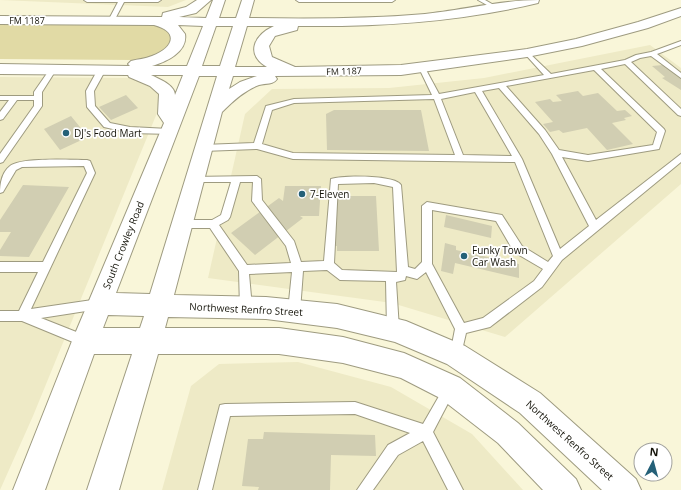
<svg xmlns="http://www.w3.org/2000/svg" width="681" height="490" font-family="'Open Sans',sans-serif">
  <rect width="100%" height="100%" fill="#f9f6d9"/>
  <path fill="#eeeac6" d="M0 0H186L168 7Z
    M650 45 681 68V184L505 337 392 303 208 278 245 114 272 89 389 88 484 78Z
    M0 77 133 78 157 88 159 95 157 113 33 416 0 490Z
    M298 362 391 387 472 434 523 490H162L191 386 219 364Z"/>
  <path fill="#e1daa5" d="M0 23 161 25 168 27 172 39C164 54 151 57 135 60L0 59Z"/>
  <path fill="#d1ceb2" d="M663 65 681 78V90L662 78 665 77 652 66Z
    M578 91 583 96 598 93 617 111 625 110 632 116 624 118 626 120 612 123 633 144 607 150 587 128 563 133 559 130 550 132 543 124 553 122 535 102 550 99 553 102 562 101 556 95Z
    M126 95 138 108 111 120 99 107Z
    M334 110H421L429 151 327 150 326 114Z
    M71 116 88 137 60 150 44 129Z
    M23 185 69 187 29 257 0 256V250L11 232H0V220Z
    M285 186H321L319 216H300L303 218 255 255 231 233 279 198 283 201Z
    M337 196H376L379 251H337V246H332V220H337Z
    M446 215 492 226 491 238 444 227Z
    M445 243 456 246V250L519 264V278L455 263 453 274 441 271Z
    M264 432 375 435 376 456 331 455 330 490H258L259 487 242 486 248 439H263Z"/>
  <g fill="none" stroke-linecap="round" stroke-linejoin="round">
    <defs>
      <path id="service" d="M84 0H161L158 2H124L114 21 111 23 108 21 118 2H87Z
        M296 0H395L392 2H299Z
        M478 0H485L499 8 494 9Z
        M681 41V45L657 54 681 73V78L651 56 640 58 631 62 681 109V116L678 115 625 64 601 69 664 129 665 131 659 149 588 161 562 157 596 220 681 154V162L562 260 542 287 490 327 466 333 460 359 456 361 452 359 450 355 455 329 426 272 417 279 406 276 405 280 396 282 399 329 397 333 393 334 389 333 387 329 386 281 340 280 327 270 303 271 300 311 298 315 294 316 290 315 288 311 292 272 249 274 252 308 250 312 246 313 242 312 240 308 239 271 210 228H182L179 227 177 224 179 221 182 220H212L221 215 231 182H194L191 181 190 179 191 177 257 176 261 179 262 200 294 241 301 262 324 261 331 179C343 175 395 175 401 185L408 267 415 269 422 262V206L427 202 502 215 522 246 548 262 553 256 515 162 293 159 257 149 203 151 199 148 203 145 254 143 266 106 294 99 432 95 418 66 421 64 424 66 439 94 544 75 525 54 524 53 527 51 551 74 625 60 636 55 651 52ZM594 70 657 132 653 145 588 155 559 150 545 130 506 86ZM499 88 539 134 552 154 589 226 560 249 522 159 482 91ZM475 92 512 156 463 155 441 99ZM434 99 455 155 293 153 262 144 272 110 294 103ZM240 182H253L252 201 286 246 291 263 247 265 219 225 228 220 230 217ZM374 183 393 187 397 272 342 270 334 263 338 184ZM432 210 496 221 514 252 543 269 534 281 483 318 464 323 432 264Z
        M50 69 56 70 42 92V106L3 162 0 163V154L34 106V100H17L3 119 0 120V112L9 100H0V96H34V92Z
        M101 69 105 71 94 91 95 106 110 123 130 127 169 129 173 132 172 134 130 133 104 127 87 107 86 91 97 71Z
        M87 160 90 161 95 173 31 309 99 299 103 300 105 304 103 308 99 309 41 318 89 337 91 341 89 345 85 347 22 321H0V311H19L38 272H0V262H43L87 173 84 166 22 167 16 170 3 192 0 193C0 184 2 172 10 166 21 157 72 160 87 160Z
        M450 382 454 384 456 388 433 432 463 490H448L423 441 398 455 373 490H357L388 445 410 433 355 414 230 416 212 490H198L220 405 225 404 355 402 423 424 446 384Z"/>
      <path id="secondary" d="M197 0H211L196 13 179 17 206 18 213 0H225L219 18H236L242 0H254L249 18C308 19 367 19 425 14 463 10 501 0 539 0L538 3C459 22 379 27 298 26L297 30 275 36 269 46 272 57 295 67 401 65 527 49 576 39 638 22 681 8V16L648 28 582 46 527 57 401 75 275 76 277 79C273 85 266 83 259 85 245 90 233 101 222 112L174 295 266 297 337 304 406 321 465 346 540 393 636 479 641 490H602L520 413 447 364 395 342 337 328 266 319 168 317 165 328H279L343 337 404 353 460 378 518 423 576 479 581 490H543L498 443 440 398 401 378 343 363 279 354H158L119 490H87L132 354H94L45 490H13L72 341 164 123 158 114 159 94 150 86 129 77 128 75 0 74V64L130 66 128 64 131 61C138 59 145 59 152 56 173 48 180 32 154 25L0 24V16L162 17 163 13 186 7ZM178 25 203 26 187 66H152C166 62 188 52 185 34ZM216 26H233L220 66H202ZM247 26H274C254 35 245 54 267 67H235ZM151 75H183L175 95C175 85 159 79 151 75ZM199 76H217L150 294 116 293ZM233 76H257L240 82 229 89ZM108 315 144 316 140 328H103Z"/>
    </defs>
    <use href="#service" stroke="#9e9b80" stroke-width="2"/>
    <use href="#secondary" stroke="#9e9b80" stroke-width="2"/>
    <use href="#service" fill="#fff" fill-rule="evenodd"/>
    <use href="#secondary" fill="#fff" fill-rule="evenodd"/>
  </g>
  <g fill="#246078" stroke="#fff" stroke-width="1.5">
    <circle cx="66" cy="133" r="4"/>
    <circle cx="302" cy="194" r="4"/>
    <circle cx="464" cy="256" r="4"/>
  </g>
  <g text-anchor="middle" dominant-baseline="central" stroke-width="3.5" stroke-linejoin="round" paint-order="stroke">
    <g font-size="9" fill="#15140a" stroke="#fff">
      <text x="27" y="20">FM 1187</text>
      <text transform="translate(344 71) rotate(-2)">FM 1187</text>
    </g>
    <g font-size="10" fill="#15140a" stroke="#fff" text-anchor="start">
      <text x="74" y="133">DJ's Food Mart</text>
      <text x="310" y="194">7-Eleven</text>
      <text x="472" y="250">Funky Town<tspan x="472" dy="12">Car Wash</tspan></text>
    </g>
    <g font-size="10" fill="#15140a" stroke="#fff">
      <text transform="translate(123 245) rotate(-68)">South Crowley Road</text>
      <text transform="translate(246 309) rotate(3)">Northwest Renfro Street</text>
      <text transform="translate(570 440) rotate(42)">Northwest Renfro Street</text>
    </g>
  </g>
  <g transform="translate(653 462) rotate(6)"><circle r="19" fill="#ffffff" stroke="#a1a19d"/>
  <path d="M0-3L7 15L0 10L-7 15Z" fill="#246078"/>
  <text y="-6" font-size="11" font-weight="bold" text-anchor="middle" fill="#15140a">N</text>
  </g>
</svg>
